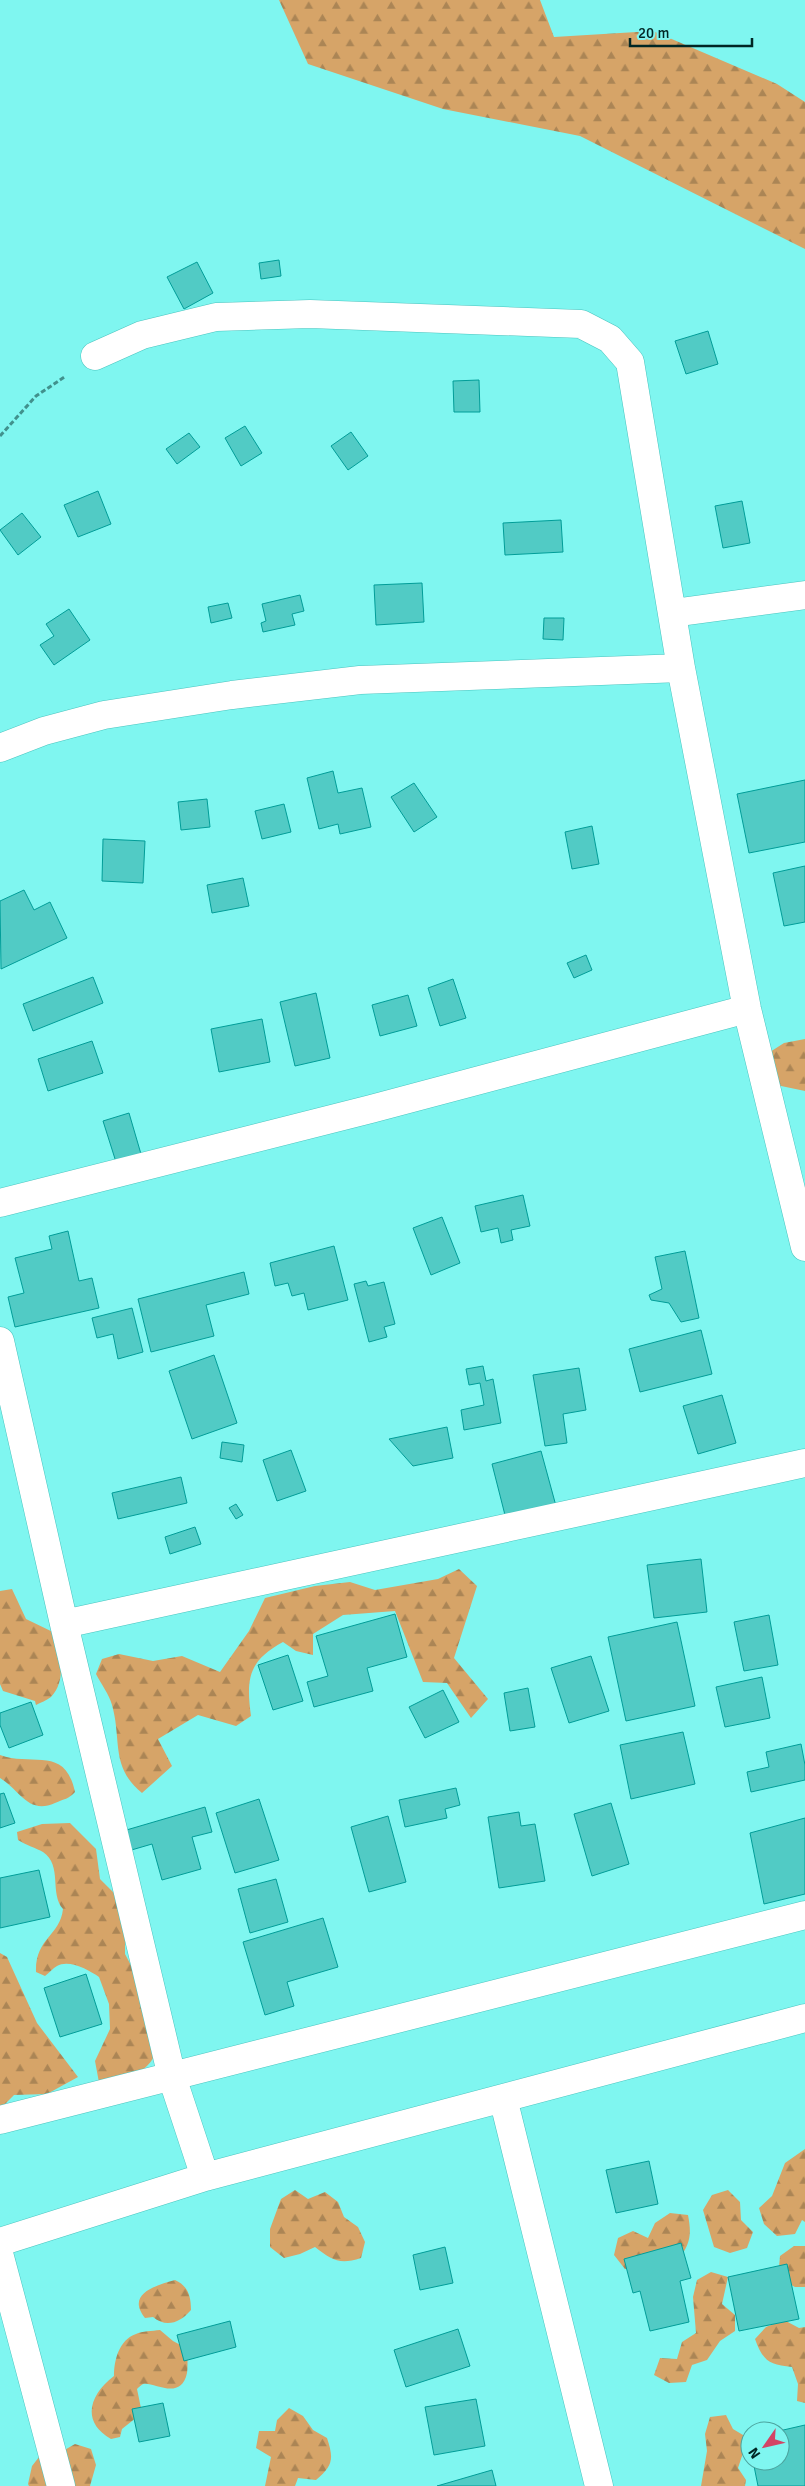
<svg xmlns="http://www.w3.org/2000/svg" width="805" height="2486" font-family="Signika,sans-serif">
  <defs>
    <pattern id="forest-firs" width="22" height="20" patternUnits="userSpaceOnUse" patternTransform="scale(1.25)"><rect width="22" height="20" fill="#d6a468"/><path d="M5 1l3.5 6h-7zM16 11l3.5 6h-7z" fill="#ab8555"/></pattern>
  </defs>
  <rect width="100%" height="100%" fill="#7ff6f0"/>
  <path fill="url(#forest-firs)" d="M279 0H540L554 37 653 31 777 84 805 102V249L580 136 443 109 308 64Z
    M805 1039V1091L762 1082 770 1052 784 1043Z
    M459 1569 477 1586 454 1658 488 1699 471 1718 447 1683 423 1682 395 1611 343 1615 313 1634V1655L296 1651 283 1642C248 1661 246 1679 251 1716L236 1726 198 1715 158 1739 172 1766 142 1793C110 1767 122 1740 112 1705 109 1694 101 1684 96 1674L102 1659 119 1654 153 1661 182 1656 220 1672 249 1631 265 1598 315 1586 350 1582 375 1590 438 1579Z
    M12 1589 26 1619 57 1634C60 1654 67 1680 51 1697 47 1700 40 1703 36 1705L35 1701 3 1691 0 1684V1591Z
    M0 1755C33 1767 65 1745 75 1792 69 1799 64 1799 55 1803 28 1815 20 1790 0 1778Z
    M70 1823 96 1849 100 1879 115 1894 125 1938V1954L133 1969 138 1995 143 2002 154 2056C146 2075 119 2080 100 2088L95 2061 110 2029 109 2004 99 1977C89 1970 69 1959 57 1966 53 1968 49 1973 45 1976L36 1972C35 1938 60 1936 63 1909 49 1893 63 1866 43 1852 36 1848 26 1845 18 1840L17 1832 42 1824Z
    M0 1953 7 1957 37 2023 78 2077 47 2094 14 2095 0 2109Z
    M805 2149V2222L802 2220 795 2234 777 2236 764 2224 759 2208 772 2196 785 2163Z
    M295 2190 308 2199 325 2192 338 2202 344 2217 358 2227 365 2242 361 2258C339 2265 332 2260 315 2247L300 2254 284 2258 270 2247V2229L281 2199Z
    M728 2190 740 2202 741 2220 753 2232 747 2248 730 2253 714 2247 703 2210 712 2195Z
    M670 2213 688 2215C692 2236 690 2243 678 2261H660L625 2269 614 2255 618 2238 633 2231 648 2238 655 2223Z
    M794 2246H805V2287H795L778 2278 780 2256Z
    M711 2272 728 2277 722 2304 735 2315V2331L720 2341 707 2360 692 2365 686 2382 669 2383 654 2375 660 2358 677 2359 682 2342 696 2333 693 2297 697 2280Z
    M175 2280C188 2286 191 2296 191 2310 180 2323 166 2328 153 2317L145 2318C125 2293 158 2285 175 2280Z
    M784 2320 799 2328 805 2327V2403L797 2401 798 2384 792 2367C769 2365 763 2361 755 2339L766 2327Z
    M160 2330 173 2341 188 2349C187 2357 188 2366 187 2373 181 2402 153 2381 143 2384 141 2385 139 2387 137 2389L142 2413 122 2429 120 2437 111 2439C81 2422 89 2395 114 2376 114 2360 119 2340 136 2334 142 2331 152 2331 160 2330Z
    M289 2408 303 2416 313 2430 327 2438C334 2459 333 2466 316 2480L298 2478 295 2486H265L271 2457 256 2448 259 2431H275L277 2420Z
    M726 2415 733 2429 748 2438 738 2468 746 2480 745 2486H701L707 2451 705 2434 710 2417Z
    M75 2444 91 2449 96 2465 90 2486H29L28 2484 32 2466 43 2452H61Z"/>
  <path fill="#51cbc5" stroke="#019d98" d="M279 260 281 276 261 279 259 263Z
    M197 262 213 293 184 309 167 277Z
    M708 331 718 364 686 374 675 341Z
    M479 380 480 412H454L453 381Z
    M245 426 262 453 241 466 225 438Z
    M351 432 368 456 348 470 331 446Z
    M189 433 200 447 177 464 166 449Z
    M98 491 111 524 78 537 64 505Z
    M742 501 750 543 723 548 715 506Z
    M22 513 41 537 18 555 0 530Z
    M561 520 563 552 505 555 503 523Z
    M422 583 424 622 376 625 374 585Z
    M300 595 304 611 292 614 295 625 263 632 261 623 266 621 262 604Z
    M228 603 232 618 211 623 208 607Z
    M69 609 90 640 54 665 40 645 54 636 46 624Z
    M544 618H564L563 640 543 639Z
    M333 771 338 793 362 788 371 827 340 834 338 824 319 829 307 778Z
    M805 780V842L749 853 737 794Z
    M414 783 437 817 414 832 391 797Z
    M207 799 210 827 181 830 178 802Z
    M284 804 291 832 262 839 255 811Z
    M592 826 599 864 572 869 565 832Z
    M103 839 145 841 143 883 102 881Z
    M805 866V922L784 926 773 873Z
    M243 878 249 906 212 913 207 885Z
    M24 890 34 910 50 902 67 938 1 969 0 901Z
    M586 955 592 970 574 978 567 963Z
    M93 977 103 1003 33 1031 23 1004Z
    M453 979 466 1018 440 1026 428 988Z
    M316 993 330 1058 295 1066 280 1002Z
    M408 995 417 1026 380 1036 372 1005Z
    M262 1019 270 1062 219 1072 211 1029Z
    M92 1041 103 1073 48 1091 38 1059Z
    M129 1113 141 1154 116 1162 103 1121Z
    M523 1195 530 1226 511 1230 513 1240 501 1243 498 1228 481 1232 475 1206Z
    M442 1217 460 1263 431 1275 413 1228Z
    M68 1231 79 1281 92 1278 99 1308 15 1327 8 1297 24 1293 15 1258 52 1249 49 1236Z
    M334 1246 348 1300 308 1310 304 1293 292 1296 288 1283 275 1286 270 1263Z
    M685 1251 699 1318 681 1322 669 1303 651 1300 649 1295 662 1289 655 1257Z
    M244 1272 249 1294 206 1305 214 1336 151 1352 138 1299Z
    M366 1281 368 1286 384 1282 395 1324 384 1327 387 1337 369 1342 354 1284Z
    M132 1308 143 1352 118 1359 113 1334 97 1338 92 1318Z
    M701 1330 712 1374 640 1392 629 1349Z
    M214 1355 237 1423 192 1439 169 1371Z
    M483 1366 486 1381 493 1379 501 1423 464 1430 461 1410 484 1405 480 1383 469 1385 466 1369Z
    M579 1368 586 1410 563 1414 567 1443 545 1446 533 1375Z
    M722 1395 736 1443 698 1454 683 1406Z
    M447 1427 453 1458 413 1466 389 1439Z
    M222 1442 244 1445 242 1462 220 1458Z
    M291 1450 306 1491 277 1501 263 1460Z
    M541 1451 556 1506 506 1519 492 1464Z
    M181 1477 187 1503 118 1519 112 1493Z
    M236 1504 243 1515 236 1519 229 1508Z
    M195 1527 201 1544 170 1554 165 1537Z
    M701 1559 707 1612 654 1618 647 1565Z
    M395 1614 407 1657 367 1668 373 1691 314 1707 307 1682 328 1676 316 1636Z
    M769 1615 778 1665 744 1671 734 1622Z
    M677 1622 695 1706 626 1721 608 1637Z
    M288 1655 303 1701 273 1710 258 1665Z
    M591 1656 609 1711 569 1723 551 1668Z
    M762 1677 770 1718 725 1727 716 1687Z
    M528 1688 535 1727 510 1731 504 1693Z
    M443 1690 459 1722 425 1738 409 1707Z
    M31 1702 43 1735 9 1748 0 1725V1713Z
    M683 1732 695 1784 631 1799 620 1745Z
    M801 1744 805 1765V1780L751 1792 747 1772 769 1767 766 1752Z
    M456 1788 460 1805 445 1809 447 1818 405 1827 399 1800Z
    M4 1793 15 1823 0 1828V1794Z
    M259 1799 279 1860 235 1873 216 1813Z
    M611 1803 629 1864 592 1876 574 1814Z
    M205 1807 212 1832 192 1837 201 1869 162 1880 152 1844 128 1851 123 1831Z
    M519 1812 521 1826 535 1824 545 1881 499 1888 488 1817Z
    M388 1816 406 1882 369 1892 351 1827Z
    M805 1818V1894L764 1904 750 1833Z
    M39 1870 50 1917 0 1928V1878Z
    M276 1879 288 1922 250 1933 238 1889Z
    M323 1918 338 1967 287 1982 294 2006 265 2015 243 1942Z
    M86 1974 102 2024 60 2037 44 1988Z
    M649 2161 658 2204 616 2213 606 2170Z
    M681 2243 691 2278 680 2281 689 2322 650 2331 640 2291 633 2293 624 2259Z
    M445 2247 453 2283 420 2290 413 2255Z
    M787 2264 799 2319 739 2331 728 2277Z
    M230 2321 236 2347 184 2361 177 2335Z
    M458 2329 470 2366 406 2387 394 2350Z
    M476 2399 485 2446 434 2455 425 2407Z
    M163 2403 170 2436 139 2442 132 2409Z
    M805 2425V2486H758L753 2461H780L779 2431Z
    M492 2470 496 2486H437Z"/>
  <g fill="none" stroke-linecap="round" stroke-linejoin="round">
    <defs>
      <path id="minor" d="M95 356 142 335 216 317 310 314 581 324 610 339 630 362 681 668 747 1009 805 1247
        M673 613 805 595
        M0 748 44 731 104 715 232 695 360 680 681 668
        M0 1203 371 1109 747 1009
        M0 1341 64 1624 172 2077 205 2177
        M64 1624 805 1463
        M503 2098 599 2486
        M0 2120 805 1915
        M0 2242 205 2177 805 2018
        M0 2257 61 2486"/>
    </defs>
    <use href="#minor" stroke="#49c4bf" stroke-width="29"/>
    <path stroke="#41918d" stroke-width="3" stroke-dasharray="5 2.5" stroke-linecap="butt" d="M0 436 36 396 66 376"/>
    <use href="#minor" stroke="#fff" stroke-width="28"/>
  </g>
  <g transform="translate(765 2446) rotate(236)"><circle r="24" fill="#7ff6f0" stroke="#4ca39e"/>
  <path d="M0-4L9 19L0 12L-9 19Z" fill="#d34465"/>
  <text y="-8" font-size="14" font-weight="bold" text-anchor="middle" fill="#002624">N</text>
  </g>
  <path d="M630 38v8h122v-8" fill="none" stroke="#002624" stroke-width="2.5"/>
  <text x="638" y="38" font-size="15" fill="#002624" stroke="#7ff6f0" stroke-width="4" paint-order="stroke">20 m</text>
</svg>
